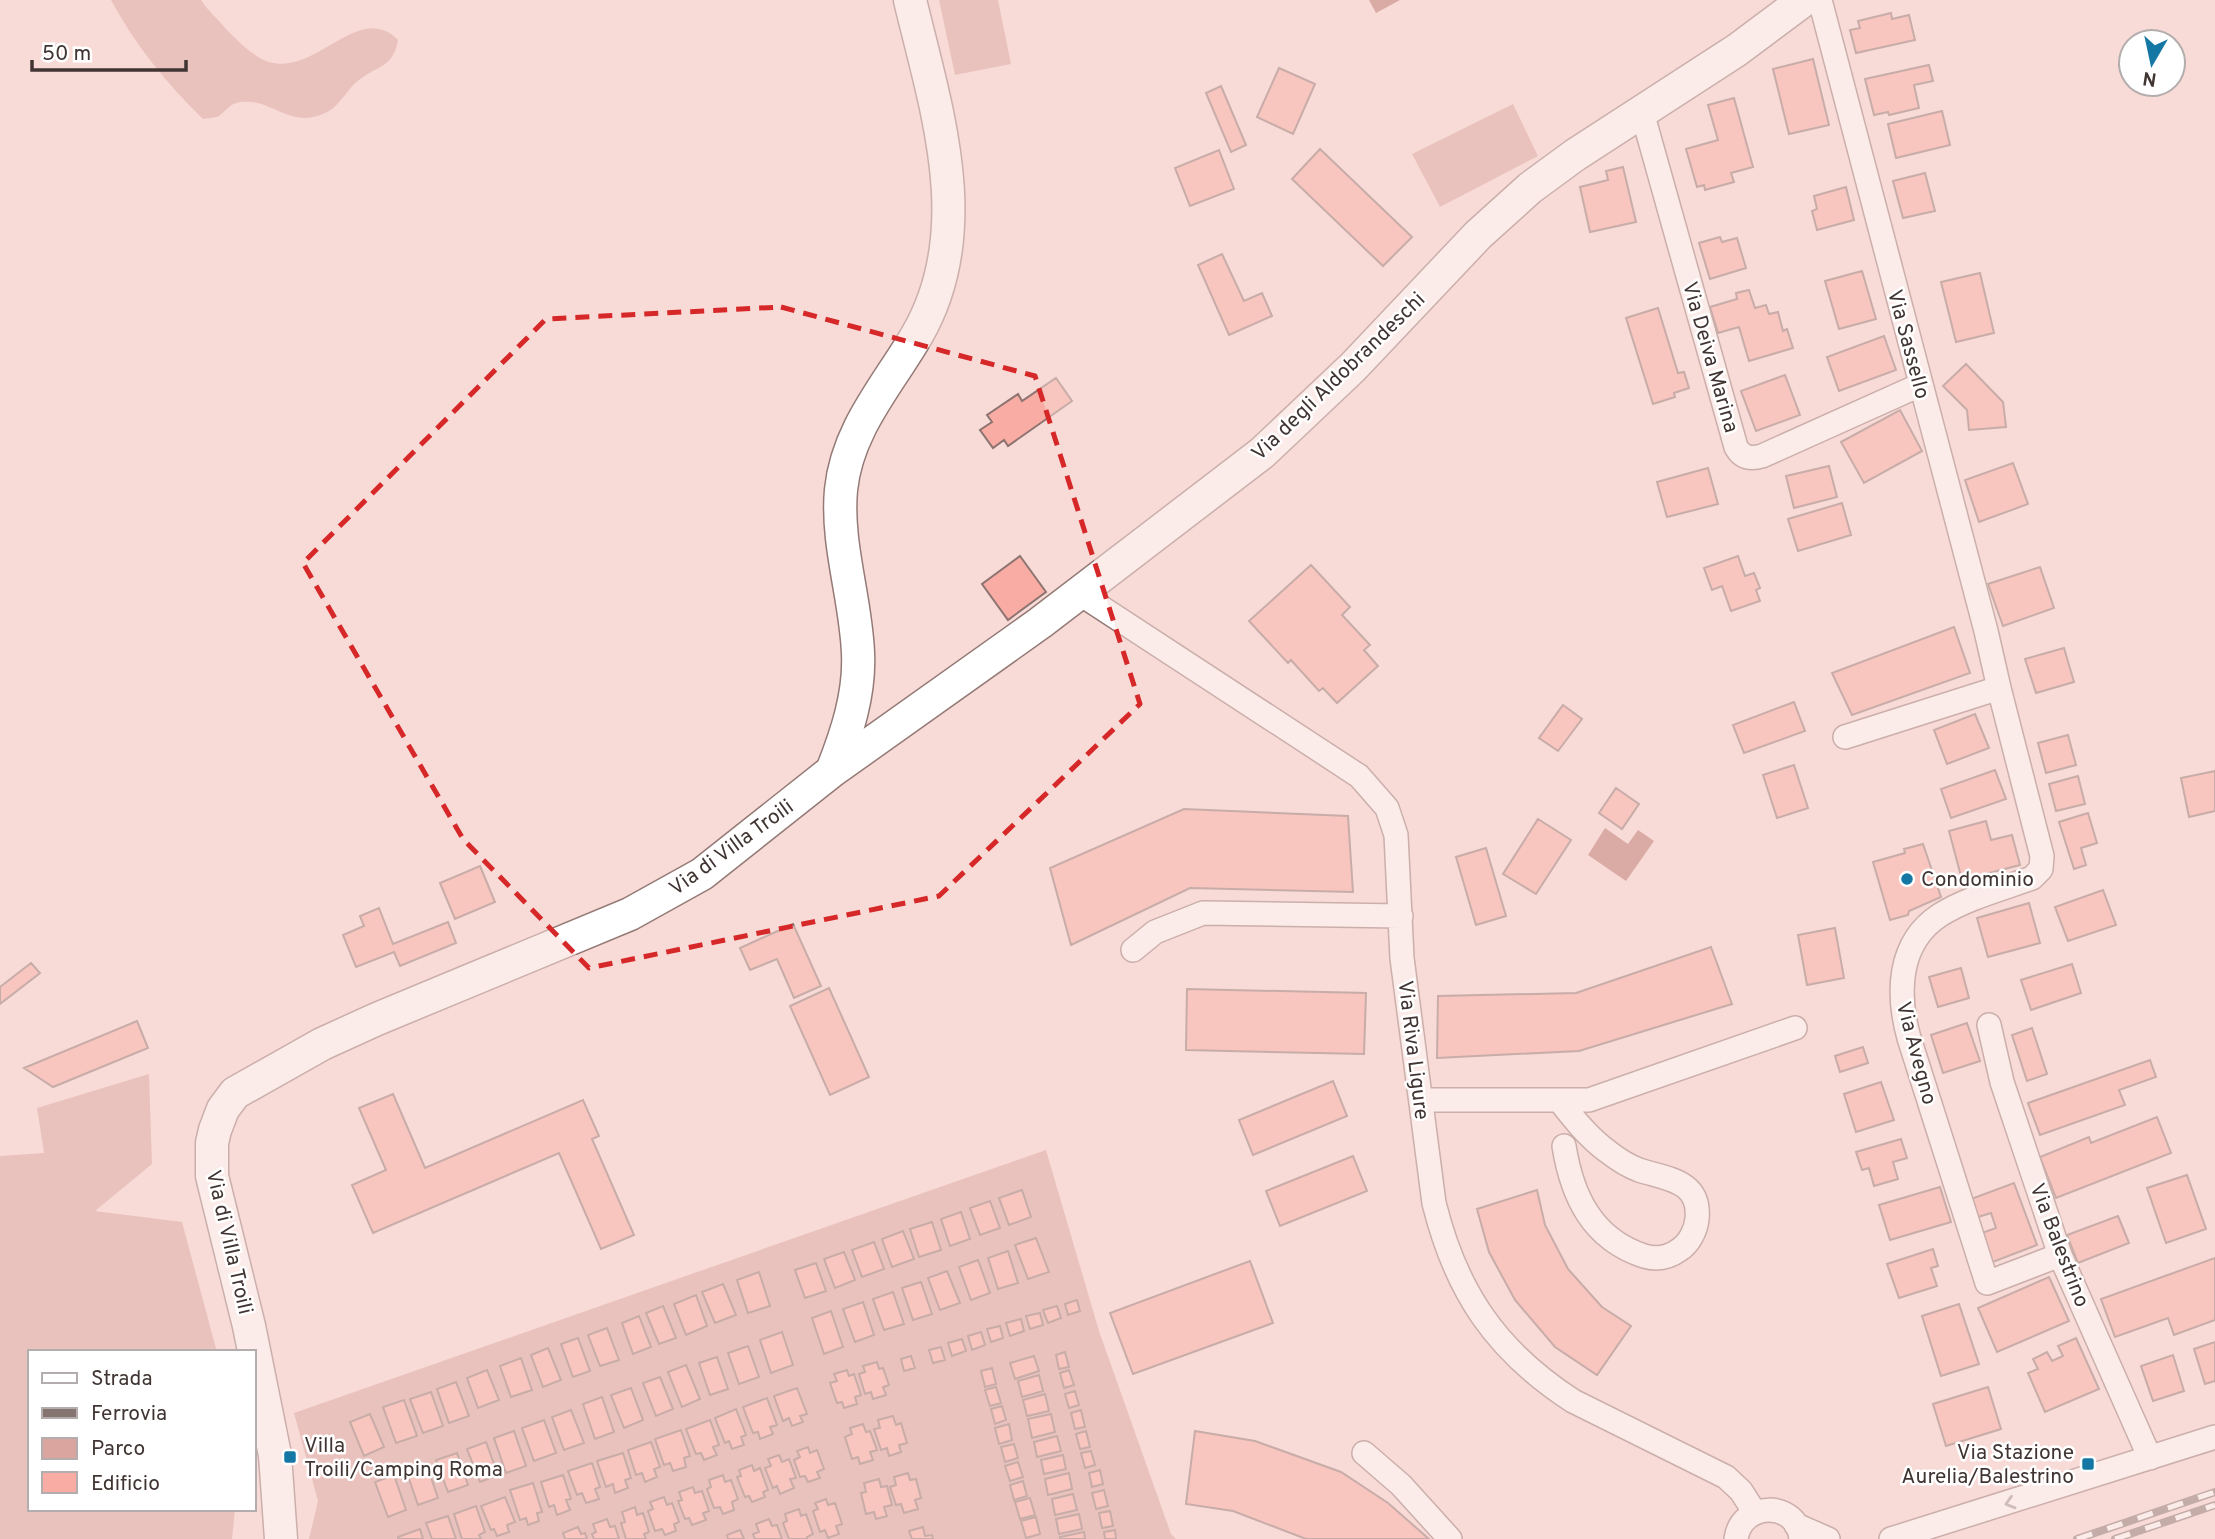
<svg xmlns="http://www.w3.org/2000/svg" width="2215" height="1539" font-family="Overpass,sans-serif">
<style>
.green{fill:#daa59e}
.water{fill:#b66f67}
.building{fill:#f8aca3;stroke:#8e7470;stroke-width:2}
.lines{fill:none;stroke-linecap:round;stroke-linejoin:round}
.street-casing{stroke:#947a76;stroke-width:26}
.secondary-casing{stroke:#947a76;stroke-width:35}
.street{stroke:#fff;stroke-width:23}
.secondary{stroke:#fff;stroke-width:32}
.rail-casing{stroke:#867471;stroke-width:8}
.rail{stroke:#fff;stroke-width:5;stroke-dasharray:16;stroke-linecap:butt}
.oneway{stroke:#a09a99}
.marked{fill:none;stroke:#d62828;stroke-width:5;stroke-dasharray:14 9;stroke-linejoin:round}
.poi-dot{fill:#1578a4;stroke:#fff;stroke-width:2.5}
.labels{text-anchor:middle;stroke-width:5;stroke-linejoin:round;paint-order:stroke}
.street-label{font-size:21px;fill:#403533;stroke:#fff}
.poi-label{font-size:21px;fill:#403533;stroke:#fff;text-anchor:start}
</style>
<rect width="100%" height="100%" fill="#f8dbd7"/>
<path class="green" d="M111,0H201C208,11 218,19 226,29C238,41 252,56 269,62C317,76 359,0 398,40C393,68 378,65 359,80C347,89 342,103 329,111C291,132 273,98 241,102C230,103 227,110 219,116C215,118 208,118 203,119C167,84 135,45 111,0Z
M939,0H998L1011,64L955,75Z
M1513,104L1538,156L1440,207L1412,154Z
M149,1074L152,1164L95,1211L182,1222L217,1352H30V1509H235L232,1539H0V1156L44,1153L37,1108Z
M1046,1150L1099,1331L1171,1534L1176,1539H309L318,1501L294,1413Z"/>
<path class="water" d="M1369,0H1400L1376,13Z
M1605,828L1628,844L1638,830L1654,841L1626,881L1588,855Z"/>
<path class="building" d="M1891,13L1892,19L1909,15L1915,40L1856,53L1850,30L1860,28L1858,21Z
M1813,59L1829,125L1789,134L1773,69Z
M1929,65L1933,81L1914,85L1919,108L1889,115L1888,112L1874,115L1865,79Z
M1279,68L1315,84L1293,134L1257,117Z
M1221,86L1246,145L1231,152L1206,93Z
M1734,98L1753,167L1731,173L1734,182L1705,190L1704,185L1697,187L1686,149L1718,140L1708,105Z
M1942,111L1950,145L1896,158L1888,124Z
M1320,149L1412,237L1383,266L1292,179Z
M1219,150L1234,189L1190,206L1175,168Z
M1623,167L1636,222L1590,232L1580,187L1608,180L1606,171Z
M1925,173L1935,211L1903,218L1893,181Z
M1846,187L1854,220L1817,230L1812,211L1817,209L1814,196Z
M1720,237L1722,242L1737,238L1746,268L1710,279L1699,243Z
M1222,254L1244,301L1262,293L1272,316L1229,335L1198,265Z
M1862,271L1876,319L1839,329L1825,281Z
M1980,273L1994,333L1956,342L1941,282Z
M1749,290L1755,308L1766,305L1769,314L1778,312L1783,331L1787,329L1793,348L1749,361L1739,327L1718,333L1710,307L1737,299L1736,293Z
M1658,308L1678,373L1684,372L1689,388L1674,393L1675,397L1653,404L1626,318Z
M1884,336L1896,370L1839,391L1827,357Z
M1966,364L2003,402L2006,427L1969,430L1967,410L1943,386Z
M1785,375L1800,415L1756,431L1741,391Z
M1056,378L1072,401L1008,446L1004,440L993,448L980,430L992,422L987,415L1018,394L1022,401Z
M1900,410L1922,451L1864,483L1841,442Z
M2013,463L2028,504L1979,522L1965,480Z
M1829,466L1837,497L1794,508L1786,476Z
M1708,468L1718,504L1667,517L1657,482Z
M1842,503L1851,535L1798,551L1788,519Z
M1020,556L1046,592L1008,620L982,584Z
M1738,556L1745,576L1754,573L1760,588L1756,590L1760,601L1731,611L1722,586L1712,590L1704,568Z
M1311,565L1350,607L1342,615L1370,645L1364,650L1378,666L1337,703L1323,688L1319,691L1291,660L1288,663L1249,621Z
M2040,567L2054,608L2003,626L1988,584Z
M1954,627L1970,673L1852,715L1832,673Z
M2064,648L2074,682L2036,693L2025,659Z
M1794,702L1805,731L1744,753L1733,725Z
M1563,705L1582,719L1558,751L1539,738Z
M1975,714L1989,748L1947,764L1934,730Z
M2068,735L2076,765L2046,773L2038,743Z
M1794,765L1808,808L1777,818L1763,775Z
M1995,770L2006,799L1951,818L1941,789Z
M2215,771V811L2189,817L2181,778Z
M2078,776L2085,804L2056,811L2049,784Z
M1616,788L1639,804L1622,829L1599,813Z
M1184,809L1348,816L1353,892L1190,888L1071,945L1050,868Z
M2088,813L2097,843L2081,848L2086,865L2074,869L2059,822Z
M1538,819L1571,840L1536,894L1503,874Z
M1986,821L1991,840L2012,835L2020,865L1962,880L1949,831Z
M1923,844L1941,897L1909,911L1908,915L1890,920L1873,862L1905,853L1904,849Z
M1486,848L1506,916L1476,925L1456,857Z
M480,866L495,902L455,919L440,883Z
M2103,890L2116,925L2068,941L2055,907Z
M2029,903L2040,943L1988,957L1977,918Z
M379,908L393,944L448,922L456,943L400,966L394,952L356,967L343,935L364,926L360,916Z
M793,924L821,986L794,998L777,959L750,970L740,948Z
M1835,928L1844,978L1807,985L1798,935Z
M1711,947L1732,1004L1579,1051L1437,1058L1438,996L1576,993Z
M31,963L40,973L0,1004V987Z
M2072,964L2081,993L2031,1010L2021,980Z
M1961,968L1969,998L1938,1007L1929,977Z
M829,988L869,1077L830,1095L790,1006Z
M1187,989L1366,993L1364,1054L1186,1050Z
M137,1021L148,1048L53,1087L24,1068Z
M1967,1023L1980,1061L1943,1073L1931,1035Z
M2032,1028L2047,1074L2027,1081L2012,1035Z
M1863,1047L1868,1063L1840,1072L1835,1056Z
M2150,1060L2156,1077L2119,1090L2125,1105L2040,1135L2028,1103Z
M1333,1081L1347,1116L1253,1155L1239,1120Z
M1881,1082L1894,1120L1856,1132L1844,1094Z
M393,1094L425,1168L583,1100L599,1136L592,1139L634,1235L601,1249L559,1153L373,1233L352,1185L386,1170L359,1108Z
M2157,1117L2171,1153L2056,1198L2040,1157L2089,1137L2091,1143Z
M1901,1139L1907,1158L1893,1162L1898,1179L1874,1186L1869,1168L1862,1170L1856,1152Z
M1353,1156L1367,1191L1280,1226L1266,1191Z
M2187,1175L2206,1229L2166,1243L2147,1188Z
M2014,1183L2037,1245L1990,1263L1979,1234L1996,1228L1991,1213L1978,1217L1971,1199Z
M1940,1187L1951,1222L1890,1240L1879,1205Z
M1022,1190L1031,1217L1009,1225L999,1198Z
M1537,1190L1545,1225L1568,1269L1602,1307L1631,1326L1597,1375L1555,1347L1515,1300L1489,1252L1477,1209Z
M990,1201L1000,1228L980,1235L970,1208Z
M961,1212L970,1239L950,1246L941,1219Z
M2118,1216L2129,1243L2078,1263L2067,1235Z
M932,1222L941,1250L919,1257L910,1229Z
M903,1231L914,1259L892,1267L882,1239Z
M1036,1238L1049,1272L1028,1279L1015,1245Z
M874,1242L884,1269L862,1277L852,1250Z
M1933,1249L1938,1266L1931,1268L1937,1286L1899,1298L1887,1264Z
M1008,1251L1018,1283L998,1289L988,1258Z
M844,1252L855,1280L835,1288L824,1259Z
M2215,1258V1320L2174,1335L2168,1318L2115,1337L2101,1299Z
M978,1260L990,1293L971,1300L959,1267Z
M1250,1261L1273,1323L1133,1374L1110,1313Z
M816,1263L826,1291L805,1298L795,1270Z
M947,1271L960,1303L940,1310L928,1278Z
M759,1272L770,1306L748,1313L737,1280Z
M2049,1277L2069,1321L1997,1352L1978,1308Z
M921,1282L932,1314L913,1320L902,1288Z
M723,1284L736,1315L715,1323L702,1292Z
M893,1292L904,1324L884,1330L873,1299Z
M696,1295L707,1326L686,1335L674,1304Z
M1077,1300L1080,1311L1068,1315L1065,1304Z
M863,1302L874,1335L855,1342L843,1309Z
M1959,1304L1979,1364L1941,1376L1922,1316Z
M663,1306L676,1338L659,1344L646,1313Z
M1057,1306L1061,1318L1048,1323L1043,1310Z
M831,1311L843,1347L824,1354L812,1318Z
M1040,1313L1043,1325L1030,1329L1026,1316Z
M639,1316L651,1347L633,1354L622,1323Z
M1021,1319L1024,1331L1010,1336L1006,1323Z
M1000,1326L1003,1338L991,1342L987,1329Z
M607,1328L619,1360L600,1366L588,1335Z
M782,1332L793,1365L771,1373L760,1340Z
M981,1332L985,1345L972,1350L968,1336Z
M578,1338L590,1371L573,1377L561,1344Z
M2076,1338L2099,1389L2045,1412L2028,1373L2038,1369L2033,1359L2047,1352L2052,1361L2063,1356L2058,1346Z
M962,1339L966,1351L952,1356L948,1343Z
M2215,1342V1381L2205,1384L2194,1349Z
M748,1346L759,1377L739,1384L728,1353Z
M941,1347L945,1360L933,1363L929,1350Z
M548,1348L561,1380L543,1387L531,1355Z
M1065,1352L1069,1367L1059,1369L1056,1355Z
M2173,1355L2184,1391L2153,1401L2141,1366Z
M911,1356L915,1368L904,1371L901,1359Z
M1034,1356L1039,1371L1015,1379L1010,1363Z
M717,1357L728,1389L710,1395L699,1363Z
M521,1358L532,1390L511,1397L500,1366Z
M877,1362L879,1369L883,1368L889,1385L883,1387L886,1395L873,1399L871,1392L865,1394L859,1374L865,1372L863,1366Z
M686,1365L700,1399L682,1407L668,1372Z
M992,1368L996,1384L985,1387L981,1371Z
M487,1370L499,1400L478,1408L467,1378Z
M847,1370L849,1376L854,1374L861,1395L855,1397L857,1404L844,1408L842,1402L837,1403L830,1383L837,1381L834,1374Z
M1069,1370L1074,1385L1064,1388L1060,1373Z
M1039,1375L1043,1391L1022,1397L1018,1381Z
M660,1377L673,1409L656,1416L643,1383Z
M456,1382L469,1416L449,1423L437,1389Z
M996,1387L1001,1403L990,1406L985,1390Z
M1988,1387L2001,1429L1946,1446L1933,1404Z
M631,1388L643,1420L624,1428L611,1395Z
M797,1388L807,1414L800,1416L803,1422L792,1426L789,1418L783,1421L774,1396Z
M1075,1391L1079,1405L1069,1408L1065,1394Z
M431,1392L443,1426L423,1433L410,1399Z
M1045,1394L1049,1411L1027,1416L1023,1400Z
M602,1397L614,1432L595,1439L583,1404Z
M767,1398L777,1425L770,1427L773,1434L760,1439L758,1432L753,1433L743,1407Z
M404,1400L417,1436L396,1443L383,1407Z
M1002,1406L1006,1420L995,1424L991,1409Z
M736,1409L746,1435L741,1437L744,1445L732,1449L729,1441L725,1443L715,1418Z
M571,1410L584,1443L564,1450L552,1417Z
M1081,1410L1085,1427L1075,1429L1071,1413Z
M370,1414L384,1447L364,1456L350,1422Z
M1051,1414L1055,1432L1032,1438L1028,1419Z
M893,1416L896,1425L901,1423L907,1443L899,1445L901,1452L889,1456L887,1448L881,1450L874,1429L880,1428L878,1420Z
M544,1420L556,1453L534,1461L522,1428Z
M710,1420L719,1445L713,1447L717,1455L704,1460L701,1453L696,1454L686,1429Z
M863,1424L866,1432L870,1431L877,1450L870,1452L873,1460L860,1464L858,1457L852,1459L845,1437L852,1434L850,1428Z
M1009,1424L1012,1440L999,1444L995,1428Z
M681,1430L690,1456L684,1458L686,1467L673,1471L670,1463L664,1465L655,1439Z
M514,1431L526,1466L506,1473L494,1438Z
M1086,1431L1090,1447L1080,1449L1076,1434Z
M1195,1431L1255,1441L1341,1472L1388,1503L1429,1539H1306L1233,1511L1186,1504Z
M1057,1436L1061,1451L1037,1457L1034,1442Z
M486,1442L498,1475L480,1482L467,1449Z
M651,1442L660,1467L654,1469L657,1477L645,1482L642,1473L636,1475L628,1450Z
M1014,1444L1018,1458L1005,1462L1001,1447Z
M808,1447L810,1453L817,1450L824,1469L817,1472L820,1478L808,1482L805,1476L800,1477L794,1460L800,1457L797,1451Z
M1091,1451L1095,1465L1085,1468L1081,1453Z
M457,1453L468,1485L448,1492L436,1460Z
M623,1453L631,1478L625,1480L628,1488L615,1493L613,1484L606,1487L597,1461Z
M779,1455L782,1462L789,1459L796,1478L790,1479L794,1488L780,1494L777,1486L773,1488L765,1468L771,1466L768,1459Z
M1063,1455L1066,1469L1044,1474L1041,1460Z
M1018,1462L1023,1477L1010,1481L1005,1466Z
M426,1463L438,1498L418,1505L406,1470Z
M592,1463L600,1487L595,1489L599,1499L586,1503L582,1493L577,1495L568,1471Z
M752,1465L754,1471L760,1468L768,1490L763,1492L765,1497L752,1502L749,1496L745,1497L737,1477L741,1476L739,1470Z
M1100,1470L1103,1484L1092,1487L1089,1473Z
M908,1473L910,1480L916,1479L921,1498L915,1500L918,1509L904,1513L901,1504L896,1505L890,1487L896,1485L894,1477Z
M1069,1473L1072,1489L1048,1495L1045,1479Z
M394,1475L406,1510L388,1517L375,1482Z
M563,1475L571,1499L566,1500L570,1510L557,1515L554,1505L549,1507L541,1482Z
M723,1475L725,1482L731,1480L738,1499L732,1502L734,1510L723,1514L720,1507L714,1508L707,1489L711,1487L709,1480Z
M879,1479L881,1487L887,1486L892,1505L884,1507L887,1516L876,1519L874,1512L866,1514L861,1493L866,1492L864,1483Z
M1023,1481L1027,1496L1014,1500L1010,1485Z
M533,1483L542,1512L537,1513L539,1521L528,1525L526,1518L520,1520L510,1490Z
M693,1487L695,1493L702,1491L709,1511L703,1513L706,1520L692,1525L689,1518L685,1519L678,1501L682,1500L679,1492Z
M1104,1490L1108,1506L1096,1509L1092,1493Z
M1073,1494L1077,1510L1055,1515L1052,1499Z
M505,1497L515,1522L507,1525L509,1532L497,1536L494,1529L491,1530L481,1506Z
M664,1497L667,1505L672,1503L679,1522L674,1524L676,1531L665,1535L662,1529L655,1531L648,1511L653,1509L650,1502Z
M1030,1498L1035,1515L1020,1519L1015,1502Z
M826,1499L828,1505L835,1503L842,1524L836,1526L839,1534L828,1538L825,1530L820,1532L813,1511L818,1509L815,1503Z
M476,1506L485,1532L479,1535L481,1539H462L454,1514Z
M635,1507L637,1515L643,1513L649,1532L644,1534L646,1539H626L621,1523L625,1522L622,1512Z
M799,1509L801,1516L806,1514L813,1534L807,1537V1539H789L783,1523L787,1521L785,1514Z
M1110,1511L1113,1526L1102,1528L1099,1513Z
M1079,1514L1082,1529L1059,1534L1056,1519Z
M448,1516L456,1539H432L426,1523Z
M1036,1517L1040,1534L1026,1538L1021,1521Z
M607,1519L610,1527L615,1526L619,1539H594L592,1534L596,1532L593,1524Z
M769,1519L772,1526L777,1525L782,1539H755L753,1534L759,1532L756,1524Z
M578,1527L581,1534L585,1533L587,1539H565L563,1533Z
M923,1527L925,1536L932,1535L933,1539H912L909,1531Z
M420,1529L423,1539H398V1537Z
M740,1530L744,1539H728L727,1535Z
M1115,1530L1116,1539H1105L1104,1532Z
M1084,1532L1085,1539H1060V1537Z"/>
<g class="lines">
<g class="street-casing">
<path id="street" d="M1820,0L1986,631L1999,688
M1642,112L1736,447C1742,458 1751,459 1762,456L1920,385
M1079,593L1359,776L1387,808L1396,835L1402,958L1434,1203C1456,1292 1496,1351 1573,1401L1726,1477L1741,1491L1755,1513
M1845,737L1999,688L2042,856L2041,869L2032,878C2002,889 1967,898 1940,915C1897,943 1897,995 1909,1038L1987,1283L2060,1255
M1133,950L1155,932L1203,913L1401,916
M1989,1025L2002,1082L2060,1255L2150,1458
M1422,1100H1589L1795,1028
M1559,1100C1573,1118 1588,1137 1607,1151C1616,1158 1628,1166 1639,1170C1666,1179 1701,1180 1697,1219C1696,1230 1689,1244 1679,1250C1668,1258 1657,1260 1644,1256C1592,1239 1572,1196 1564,1146
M1364,1453L1401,1485L1450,1539
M1796,1525L1828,1539
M1736,1539C1741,1501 1797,1500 1801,1539
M1891,1539L2215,1437"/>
</g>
<g class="secondary-casing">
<path id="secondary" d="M832,771C847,733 860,694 858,653C856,599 836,544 841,490C847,429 888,385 917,335C978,230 936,109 910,0
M281,1539L275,1455L249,1326L212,1176V1143L215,1130L223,1109L235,1093L322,1044L377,1019L630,914L702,874L832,771L1040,623L1262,453L1353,367L1478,235L1530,188L1575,155L1737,50L1804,0"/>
</g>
<use href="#street" class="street"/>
<use href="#secondary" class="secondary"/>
<g class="rail-casing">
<path id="rail" d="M2077,1539L2215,1492
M2115,1539L2215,1505"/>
</g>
<use href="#rail" class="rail"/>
</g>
<defs><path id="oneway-chevron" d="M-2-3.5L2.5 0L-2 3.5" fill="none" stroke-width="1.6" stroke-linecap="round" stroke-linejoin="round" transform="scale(1.75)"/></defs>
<use class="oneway" href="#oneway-chevron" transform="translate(2010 1503) rotate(163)"/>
<path d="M0 0H2215V1539H0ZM781,307L1035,376L1140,704L939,896L589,968L463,839L303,563L546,319Z" fill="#f8dbd7" fill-opacity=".55" fill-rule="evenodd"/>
<path class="marked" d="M781,307L1035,376L1140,704L939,896L589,968L463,839L303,563L546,319Z"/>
<g class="poi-dot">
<circle cx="1907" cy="879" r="7"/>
<rect x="283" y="1450" width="14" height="14" rx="3.5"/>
<rect x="2081" y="1457" width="14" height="14" rx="3.5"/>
</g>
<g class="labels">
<g class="street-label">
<text transform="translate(1909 344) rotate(75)" y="7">Via Sassello</text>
<text transform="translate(1711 357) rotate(74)" y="7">Via Deiva Marina</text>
<text transform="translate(1338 376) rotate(-44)" y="7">Via degli Aldobrandeschi</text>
<text transform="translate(731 847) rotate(-36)" y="7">Via di Villa Troili</text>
<text transform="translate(1414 1050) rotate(83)" y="7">Via Riva Ligure</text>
<text transform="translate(1917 1053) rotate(75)" y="7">Via Avegno</text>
<text transform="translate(230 1242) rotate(77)" y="7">Via di Villa Troili</text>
<text transform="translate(2060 1245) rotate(69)" y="7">Via Balestrino</text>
</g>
<g class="poi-label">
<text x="1921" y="886">Condominio</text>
<text x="304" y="1452">Villa<tspan x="304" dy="24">Troili/Camping Roma</tspan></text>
<text x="2074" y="1459" text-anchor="end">Via Stazione<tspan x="2074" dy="24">Aurelia/Balestrino</tspan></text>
</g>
</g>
<rect x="28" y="1350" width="228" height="161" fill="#ffffff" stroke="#b3aead" stroke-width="2"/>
<rect x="42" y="1373" width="35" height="10" fill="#ffffff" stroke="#b3aead" stroke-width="2"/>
<text x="91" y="1385" font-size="21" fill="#403533">Strada</text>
<rect x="42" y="1408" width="35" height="10" fill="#867471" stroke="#b3aead" stroke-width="2"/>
<text x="91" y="1420" font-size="21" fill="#403533">Ferrovia</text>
<rect x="42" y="1438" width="35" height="21" fill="#daa59e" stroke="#b3aead" stroke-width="2"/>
<text x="91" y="1455" font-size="21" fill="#403533">Parco</text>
<rect x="42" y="1472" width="35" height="21" fill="#f8aca3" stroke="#b3aead" stroke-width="2"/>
<text x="91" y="1490" font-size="21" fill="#403533">Edificio</text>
<g transform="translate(2152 63) rotate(189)"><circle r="33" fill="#ffffff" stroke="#b3aead" stroke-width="2"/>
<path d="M0-5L12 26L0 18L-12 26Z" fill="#1578a4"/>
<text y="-10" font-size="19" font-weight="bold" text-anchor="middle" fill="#403533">N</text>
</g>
<path d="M32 60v10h154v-10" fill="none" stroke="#403533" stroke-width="3.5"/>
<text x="42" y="60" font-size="21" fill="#403533" stroke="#ffffff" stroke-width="5" paint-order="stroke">50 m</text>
</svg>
